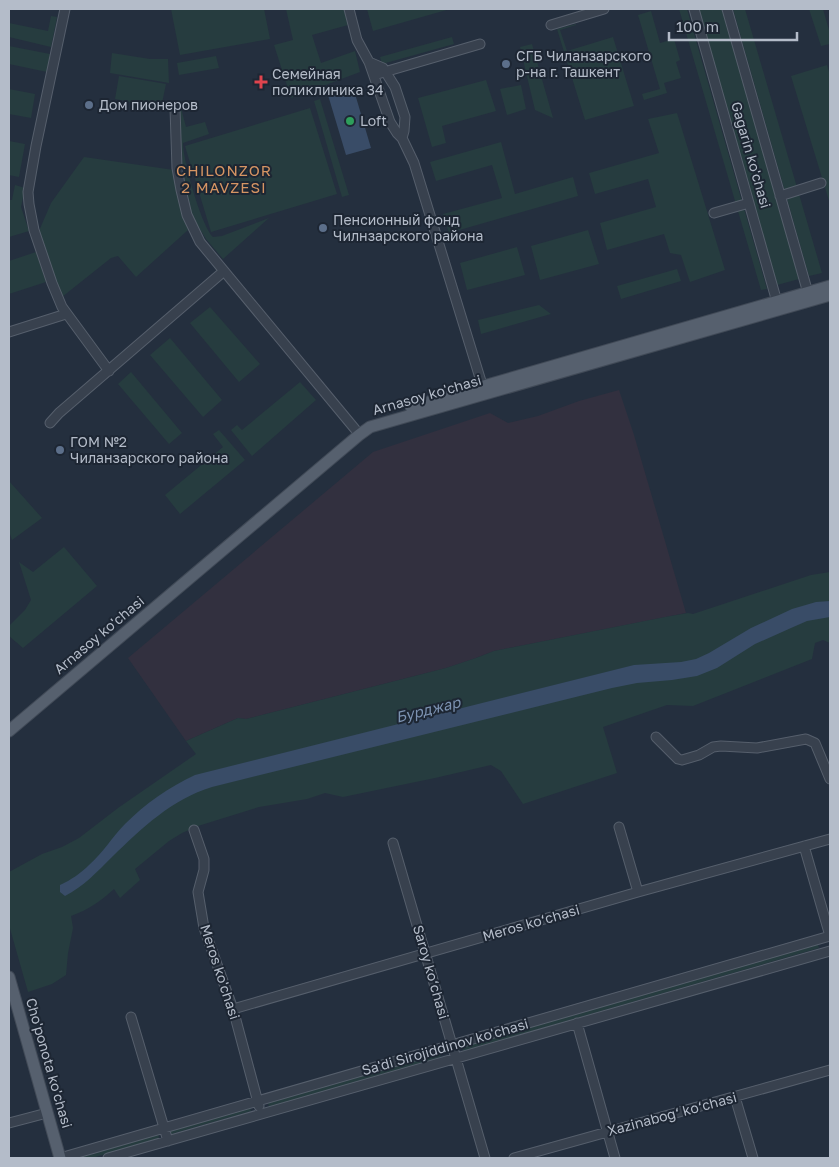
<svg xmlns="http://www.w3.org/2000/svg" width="839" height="1167" font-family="'Golos Text',sans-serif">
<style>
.medical{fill:#32303f}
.green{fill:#263c3f}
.water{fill:#394c67}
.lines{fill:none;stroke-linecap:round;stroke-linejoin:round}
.minor-casing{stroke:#565f6c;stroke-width:11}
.major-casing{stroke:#414a57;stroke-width:13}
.minor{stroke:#38414e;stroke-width:9}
.major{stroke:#56606e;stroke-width:11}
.service-dot{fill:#5c6f8a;stroke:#1d2633;stroke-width:2}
.health-dot{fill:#e0444e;stroke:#1d2633;stroke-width:2}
.leisure-dot{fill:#2e9e5b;stroke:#1d2633;stroke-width:2}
.labels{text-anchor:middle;stroke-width:4;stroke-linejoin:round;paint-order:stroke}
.poi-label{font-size:14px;fill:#b4bcc9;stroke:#1d2633;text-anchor:start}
.street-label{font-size:14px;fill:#b4bcc9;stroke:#1d2633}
.neighbourhood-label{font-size:15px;letter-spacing:1px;fill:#d59563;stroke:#1d2633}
.water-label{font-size:15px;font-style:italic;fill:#7c92b1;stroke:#1d2633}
</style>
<rect width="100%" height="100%" fill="#242f3e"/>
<path class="medical" d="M619,390L634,435L686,613L494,651L476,658L446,668L246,719L238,718L186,741L128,658L373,452L490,413L508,423L538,416L579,401Z"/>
<path class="green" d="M171,9H264L270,39L180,55Z
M286,9H344L348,25L312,35L321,63L355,51L360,72L291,98L274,45L293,40Z
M367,9H450L373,31Z
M679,9H687L767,289L761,290Z
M698,9H722L799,279L777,285Z
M733,9H745L822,273L809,276Z
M809,9H823L829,30H830V44L821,46Z
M651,11L660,43L674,39L680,60L676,62L681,78L664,83L667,93L644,100L642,94L660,89L638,15Z
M51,16L57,17L51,47L9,37V23L48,31Z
M576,24V25L560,30L567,51L613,37L634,106L585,120L557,29Z
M452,37L454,44L382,64L380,57Z
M532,44L553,118L535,110L520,47Z
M9,46L50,54L47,72L9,64Z
M112,53L150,59H168L169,83L110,73Z
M216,56L219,68L179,75L177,63Z
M827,65L830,75V204L791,76Z
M119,76L166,84L161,108L115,99Z
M486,80L496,111L442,126L446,143L432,147L418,98Z
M521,85L526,109L507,115L500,89Z
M9,89L35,94L31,118L9,114Z
M320,99L349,195L342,197L314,101Z
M181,108L186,127L205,122L209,134L183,143C183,160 201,225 213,237L222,236L269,218L223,259L206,239L191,215L181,167L179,137L180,136L178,109Z
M310,108L337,194L211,232L185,146Z
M677,113L725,270L690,282L681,255L670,253L664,234L607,250L600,223L656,207L648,179L595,194L589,173L659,153L648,119Z
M9,141L25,144L19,177L9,175Z
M501,142L515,194L573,177L578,196L449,233L443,214L502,198L492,165L436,181L430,162Z
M84,157L174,170L184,217L188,230L136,277L118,256L111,258L62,297L39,231L51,203Z
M15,185L25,188L21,207L29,231L9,237V200H12Z
M588,230L599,264L540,280L531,246Z
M517,247L525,275L467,290L460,263Z
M36,252L46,282L9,294V261Z
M677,269L681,281L621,299L617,286Z
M539,305L551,314L481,334L478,320Z
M210,307L260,364L239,382L190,323Z
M170,338L222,400L203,417L150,355Z
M131,372L182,433L169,444L118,384Z
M300,382L316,400L252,456L231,430L237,425L242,430Z
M219,430L245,460L180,514L165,495L223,447L213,434Z
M9,481L42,518L12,540L9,531Z
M64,547L97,586L23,648L9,636V626L25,610L31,600L19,562L33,572Z
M830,572V643L823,640L815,643L812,659L693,706L667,705L603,727L617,773L523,804L501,771L491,765L435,778L343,797L325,793L307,799L259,807L198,826L182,833L169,841L135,869L140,880L120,898L114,889C101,901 88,910 71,916L73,928L68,953L66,975L52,984L28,992L9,925V872L42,854L62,847L79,838L118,808L196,754L186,741L238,718L246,719L446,668L476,658L494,651L665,617L688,613L693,614L811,575Z
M818,944L819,948L463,1051L462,1046Z
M440,1054L441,1057L269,1107L268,1103Z
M250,1108L251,1111L171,1134V1130Z
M158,1134L159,1138L92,1158H77V1157Z"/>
<path class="water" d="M353,87L371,148L346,155L328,95Z
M830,601V617L807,621L791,628L755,644L717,668L697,676L672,680L637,683L612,688L212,787C172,799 142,828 112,857C98,871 83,887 65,896L60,892V885C71,880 81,873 89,865C103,853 112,837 125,824C145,804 169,787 195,775L634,665L681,662L696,659L709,653L751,628L792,609L816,602Z"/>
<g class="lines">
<g class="minor-casing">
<path id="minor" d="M65,9L36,146L28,192L29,204L34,230L52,283L62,307L109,371
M349,9L357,40L369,62L390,122L397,133L402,138L414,163L484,391
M694,9L777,302
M727,9L808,293
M551,25L604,9
M369,62L383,68L395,87L405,117L404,131L402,138
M374,75L480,44
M175,108L177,168L181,190L187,215L200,242L355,429
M780,196L821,183
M714,213L749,203
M9,332L66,314
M50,423L59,413L224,271
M656,737L678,759L682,760L699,755L713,747L721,746L757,748L806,739L815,743L830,779
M619,827L638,892
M194,830L204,859V870L198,892L204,928L233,1009L259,1106
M393,843L485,1158
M804,846L830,936
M233,1009L638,892L830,839
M131,1017L168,1141
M577,1023L615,1158
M735,1097L753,1158
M9,1123L47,1113
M60,1158L830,936
M108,1158L830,951
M514,1158L830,1070"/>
</g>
<g class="major-casing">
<path id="major" d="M411,407L830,286
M9,731L359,435L370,427L830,295
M9,977L60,1158"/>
</g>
<use href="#minor" class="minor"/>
<use href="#major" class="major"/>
</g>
<g class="service-dot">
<circle cx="506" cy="64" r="5"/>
<circle cx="89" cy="105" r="5"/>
<circle cx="323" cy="228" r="5"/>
<circle cx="60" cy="450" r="5"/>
</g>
<path class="health-dot" d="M258.5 74.5h5v5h5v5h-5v5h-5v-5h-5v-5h5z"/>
<circle class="leisure-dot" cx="350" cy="121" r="5"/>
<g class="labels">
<g class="poi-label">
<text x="516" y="61">СГБ Чиланзарского<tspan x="516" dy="16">р-на г. Ташкент</tspan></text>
<text x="272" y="79">Семейная<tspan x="272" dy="16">поликлиника 34</tspan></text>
<text x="99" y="110">Дом пионеров</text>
<text x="360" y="126">Loft</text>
<text x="333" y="225">Пенсионный фонд<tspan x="333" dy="16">Чилнзарского района</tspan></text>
<text x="70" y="447">ГОМ №2<tspan x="70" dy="16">Чиланзарского района</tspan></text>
</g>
<g class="street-label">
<text transform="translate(751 155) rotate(74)" y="5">Gagarin ko'chasi</text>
<text transform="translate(427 395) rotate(-16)" y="5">Arnasoy ko'chasi</text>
<text transform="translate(99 635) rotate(-40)" y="5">Arnasoy ko'chasi</text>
<text transform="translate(531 923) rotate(-16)" y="5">Meros ko‘chasi</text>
<text transform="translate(220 972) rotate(72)" y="5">Meros ko'chasi</text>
<text transform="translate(431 972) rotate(74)" y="5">Saroy ko‘chasi</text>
<text transform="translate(445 1047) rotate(-16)" y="5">Sa'di Sirojiddinov ko'chasi</text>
<text transform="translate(49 1063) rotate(74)" y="5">Cho'ponota ko'chasi</text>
<text transform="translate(672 1114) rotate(-15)" y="5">Xazinabog‘ ko‘chasi</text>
</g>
<g class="neighbourhood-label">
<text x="224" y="176">CHILONZOR<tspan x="224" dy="17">2 MAVZESI</tspan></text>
</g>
<g class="water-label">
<text transform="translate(428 710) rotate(-14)" y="5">Бурджар</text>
</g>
</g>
<rect width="839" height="1167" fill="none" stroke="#b4bcc9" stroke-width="20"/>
<path d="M669 32v8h128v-8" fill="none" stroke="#b4bcc9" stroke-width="2.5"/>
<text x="676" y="32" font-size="15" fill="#b4bcc9" stroke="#1d2633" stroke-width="4" paint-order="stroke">100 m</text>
</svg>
